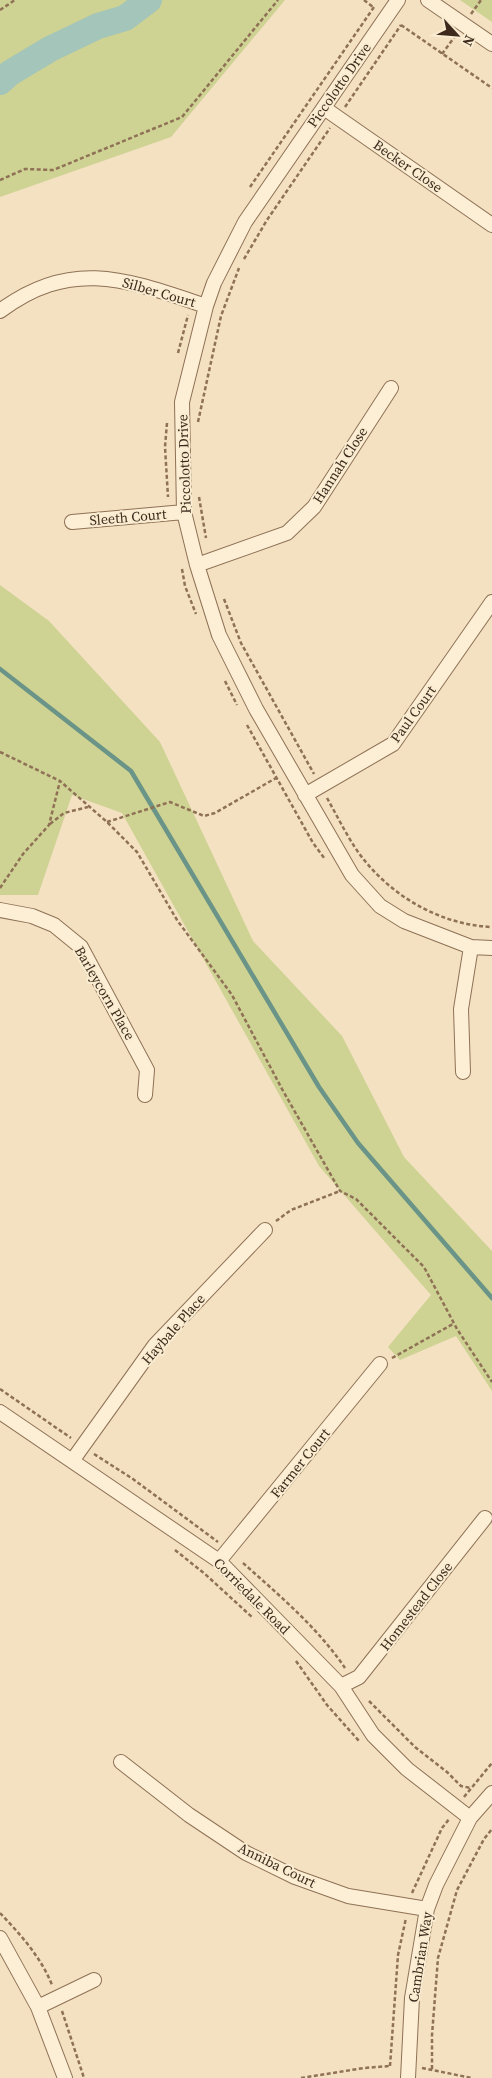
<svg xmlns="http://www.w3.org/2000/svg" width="492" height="2078" font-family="'Source Serif 4',serif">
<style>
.green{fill:#ced293}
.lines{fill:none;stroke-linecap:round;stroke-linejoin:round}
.stream{stroke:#699487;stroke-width:4.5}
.river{stroke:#a4c5b9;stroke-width:26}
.minor-casing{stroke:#8f7156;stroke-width:16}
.path{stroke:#8f7156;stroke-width:2.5;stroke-dasharray:4 2.5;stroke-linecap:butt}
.minor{stroke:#fcefd5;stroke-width:14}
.labels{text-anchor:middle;stroke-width:4;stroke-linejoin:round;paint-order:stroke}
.street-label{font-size:14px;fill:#3d2a1c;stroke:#f9ecd1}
</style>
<rect width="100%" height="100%" fill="#f3e1c1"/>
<path class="green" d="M0,0H285L171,137L0,197Z
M460,0H492V22Z
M0,585L49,621L160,742L253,941L342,1036L404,1157L492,1251V1391L456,1336L400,1360L388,1347L431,1295L319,1166L122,813L72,795L38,895H0Z"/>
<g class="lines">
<path class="stream" d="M0,669L131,771L319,1087L358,1143L492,1298"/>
<path class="river" d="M0,82L10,73L50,49L98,26L125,18L149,0"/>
<g class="minor-casing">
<path id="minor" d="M398,0L245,222L214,283L206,306L182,402L184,512L197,565L219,635L256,709L352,875L380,906L404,921L471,947L492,948
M428,0L492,44
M324,108L492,225
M0,311C72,257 128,280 206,306
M72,522L184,512
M197,565L287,533L314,507L391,388
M305,795L393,744L492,602
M0,910L32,916L54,925L81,947L147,1070L145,1095
M463,1072L461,1009L471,947
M0,1412L219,1561L341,1686L373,1735L407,1769L470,1818
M72,1461L155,1345L265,1230
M219,1561L380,1364
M341,1686L359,1677L485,1518
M121,1762L189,1815L246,1853L295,1877L348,1896L427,1909
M0,1938L38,2007L65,2078
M38,2007L94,1980
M408,2078L412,1998L427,1909L436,1885L470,1818L492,1793"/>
</g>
<path class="path" d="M364,0L373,7
M0,10L15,0
M471,14L481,0
M401,25L492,88
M442,54L456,35
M345,107L401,25
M0,180L25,169L53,170L182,117L278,0
M250,187L374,7
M244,259L267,220L330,128
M178,353L188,315
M198,422L221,316L239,268
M167,423L165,447L168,497
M199,497L206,538
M182,569L185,586L196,614
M224,599L241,643L314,774
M225,681L237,705
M247,725L313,843L325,859
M0,752L60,781
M327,798C339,819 350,843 365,861C396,899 443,925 492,927
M107,822L170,802L204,816L215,813L276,778
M50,824L64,813L88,807
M0,888L23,854L49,825L60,781L107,822L137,852L177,920L232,995L282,1089L340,1191L356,1199L424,1267L457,1329L492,1382
M276,1221L291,1210L340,1191
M392,1358L453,1324
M0,1389L71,1438
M94,1454L133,1479L218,1542
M175,1550L205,1574L253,1618
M243,1563C279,1595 318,1628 345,1668
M296,1661L327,1705L359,1741
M369,1701L415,1747L447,1772L461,1786L471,1788
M464,1797L492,1763
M412,1893L442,1828L450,1818
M0,1913C20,1934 41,1957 52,1985
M62,2011L84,2078
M390,2066L398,1955L406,1918
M422,2068L472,2078
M432,2069V2035L438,1958L457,1890L484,1839L492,1829
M301,2078L364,2068L390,2066"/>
<use href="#minor" class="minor"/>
</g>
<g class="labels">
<g class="street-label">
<text transform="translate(339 85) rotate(-55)" y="5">Piccolotto Drive</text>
<text transform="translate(408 166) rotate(35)" y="5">Becker Close</text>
<text transform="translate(159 292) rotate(16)" y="5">Silber Court</text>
<text transform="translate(184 464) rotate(-92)" y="5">Piccolotto Drive</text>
<text transform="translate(340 465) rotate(-57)" y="5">Hannah Close</text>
<text transform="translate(128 517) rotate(-5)" y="5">Sleeth Court</text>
<text transform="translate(413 714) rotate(-54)" y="5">Paul Court</text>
<text transform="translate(105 993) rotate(60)" y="5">Barleycorn Place</text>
<text transform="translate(173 1329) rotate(-49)" y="5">Haybale Place</text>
<text transform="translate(300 1463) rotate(-51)" y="5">Farmer Court</text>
<text transform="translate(252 1596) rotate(45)" y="5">Corriedale Road</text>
<text transform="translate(416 1606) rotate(-52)" y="5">Homestead Close</text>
<text transform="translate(277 1865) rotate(26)" y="5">Anniba Court</text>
<text transform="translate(420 1957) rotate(-81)" y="5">Cambrian Way</text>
</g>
</g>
<g transform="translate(457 35) rotate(116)" stroke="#f9ecd1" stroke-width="4" paint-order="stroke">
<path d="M0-4L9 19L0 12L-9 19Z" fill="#3d2a1c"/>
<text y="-8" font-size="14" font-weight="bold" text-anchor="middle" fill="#3d2a1c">N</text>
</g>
</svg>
